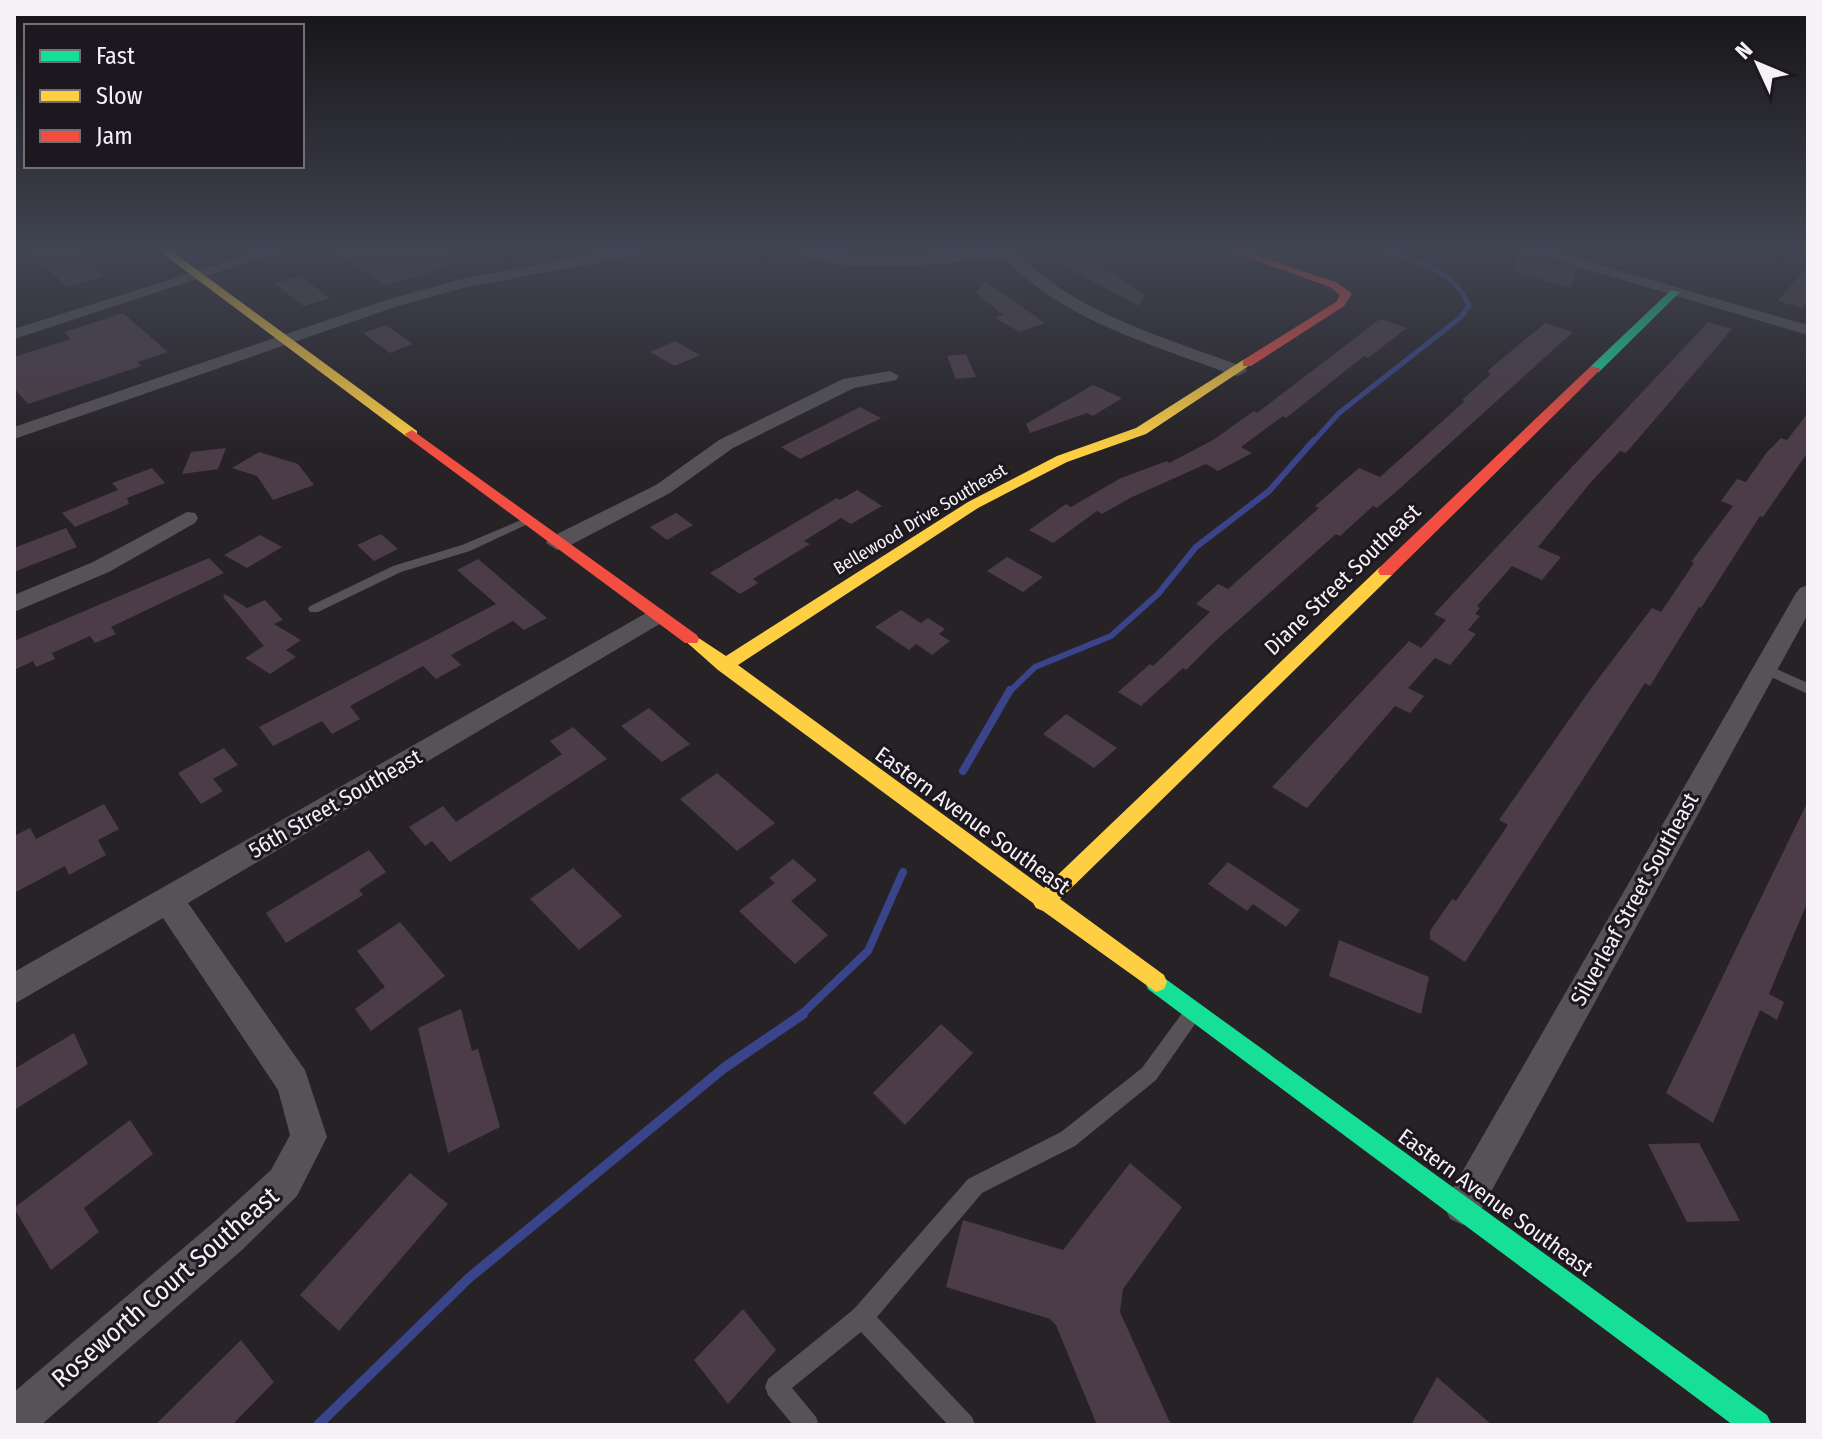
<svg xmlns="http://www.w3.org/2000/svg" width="1822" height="1439" font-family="'Fira Sans Condensed',sans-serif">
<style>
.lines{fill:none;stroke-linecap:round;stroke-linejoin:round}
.stream-far3{stroke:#39448a;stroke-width:5}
.stream-far2{stroke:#39448a;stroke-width:6}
.stream-far1{stroke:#39448a;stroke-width:8}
.stream{stroke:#39448a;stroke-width:10}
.building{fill:#4c3c47}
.lane{fill:#565256;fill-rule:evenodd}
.street{fill:#565256;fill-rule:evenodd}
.fast{fill:#16e098;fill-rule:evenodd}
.slow{fill:#ffcf43;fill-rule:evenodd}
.jam{fill:#f24e42;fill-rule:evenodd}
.labels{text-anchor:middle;stroke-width:6;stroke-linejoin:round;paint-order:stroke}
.far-street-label{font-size:18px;fill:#f6f1f7;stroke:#1d171f}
.street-label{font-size:22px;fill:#f6f1f7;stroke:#1d171f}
.near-street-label{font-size:26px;fill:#f6f1f7;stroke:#1d171f}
</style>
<rect width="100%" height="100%" fill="#262226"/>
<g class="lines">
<path class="stream-far3" d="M1313,442L1339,413L1460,318L1469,306C1454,269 1417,261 1382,250"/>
<path class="stream-far2" d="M1009,692L1035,667L1111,636L1158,594L1196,547L1269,491L1314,440"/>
<path class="stream-far1" d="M963,771L1010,690
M800,1016L868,951L903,872"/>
<path class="stream" d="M318,1425L469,1278L724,1068L803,1014"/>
</g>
<path class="building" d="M29,250H76L105,276L67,287Z
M332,250H445L447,268L385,285Z
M1518,250L1576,269L1570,288L1515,272Z
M1089,255L1145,296L1139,306L1057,262Z
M1808,265V301L1802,308L1778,301Z
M300,276L330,298L304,306L275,284Z
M985,281L1045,323L1020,332L995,318L1003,315L976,293Z
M123,313L168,352L138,362L141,366L28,404L14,388V357L71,339L64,332Z
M1380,319L1407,328L1368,358L1364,356L1286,418L1283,416L1241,447L1252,453L1218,471L1206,464L1132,497L1102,514L1097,511L1053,543L1029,530L1066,504L1071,507L1121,478L1167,461L1169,463L1213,440L1254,411L1257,413Z
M1708,322L1732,329L1626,453L1620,451L1591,482L1538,547L1561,557L1542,580L1512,566L1477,606L1480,608L1475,614L1480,616L1468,630L1476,634L1450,665L1435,658L1408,688L1424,696L1410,713L1395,706L1307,808L1272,787L1409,641L1421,648L1446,620L1434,614Z
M1545,323L1573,332L1406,483L1377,508L1373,506L1340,536L1336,534L1213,643L1186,670L1183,668L1141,706L1118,692L1150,664L1153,666L1210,612L1196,604L1218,584L1228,589L1319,508L1315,506L1359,468L1380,477L1465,401L1462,400L1491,374L1487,372L1492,367Z
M386,325L393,330L413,344L390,353L363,333Z
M675,341L700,355L675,366L650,352Z
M966,354L976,377L956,379L947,356Z
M1093,385L1122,398L1093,416L1087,413L1030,433L1026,424Z
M860,407L881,418L800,459L781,447Z
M1808,413V452L1763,517L1760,516L1701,608L1699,607L1650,686L1645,683L1465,962L1430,939V931L1452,899L1456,901L1508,825L1499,820L1592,687L1652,608L1661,612L1694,563L1691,562L1733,506L1721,501L1737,479L1746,482L1767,452L1781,438L1787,440Z
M226,448L218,469L182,474L191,452Z
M259,452L298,464L314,485L273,500L257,476L232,468Z
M152,468L165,483L127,498L129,504L75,527L62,513L118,490L112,483Z
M857,490L882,506L851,524L841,518L804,541L810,544L753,579L758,583L740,594L710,573L837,498L840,500Z
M676,513L693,525L667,540L650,527Z
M66,528L77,547L14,572V548Z
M381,534L398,549L374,561L357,545Z
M260,535L282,547L247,568L224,555Z
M1007,557L1043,577L1023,592L987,571Z
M209,558L224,573L111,627L116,634L95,643L90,636L52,653L55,659L36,667L33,661L14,670V641Z
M478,559L547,618L524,630L513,621L451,655L461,665L436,679L423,666L350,706L360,719L332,734L322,721L273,746L259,727L496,604L457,570Z
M225,594L247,608L265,600L283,620L274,624L301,640L286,650L296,657L270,674L245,658L264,646L223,597Z
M901,610L921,623L928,618L945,629L939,634L950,641L932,655L916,644L909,650L875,627Z
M649,708L690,744L662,762L621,726Z
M1066,714L1117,748L1094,768L1043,734Z
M573,727L607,759L450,862L432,841L425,846L409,827L443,806L456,822L562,754L550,741Z
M224,748L238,765L213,779L223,791L201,804L178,773Z
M717,773L775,823L737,851L680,799Z
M1808,801V901L1769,994L1784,1002L1777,1020L1760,1010L1713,1123L1666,1093Z
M104,804L119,829L98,840L106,855L69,875L65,866L14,893V836L30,828L36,839Z
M369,850L386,872L359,890L363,895L286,943L266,913Z
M793,859L817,880L791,901L828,935L795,964L739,911L775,883L769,878Z
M1228,862L1300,910L1286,927L1253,904L1247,911L1208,884Z
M573,868L622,916L579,950L530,899Z
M400,922L445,976L371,1031L355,1009L385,987L357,951Z
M1339,940L1429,977L1421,1014L1329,976Z
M461,1009L472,1051L478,1049L500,1127L448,1153L418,1028Z
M941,1024L973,1053L905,1125L873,1093Z
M74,1033L88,1064L14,1110V1069Z
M130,1120L153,1154L84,1208L99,1232L51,1270L14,1208Z
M1699,1143L1740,1221L1687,1222L1648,1144Z
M1130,1163L1182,1207L1123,1289L1120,1312L1171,1425H1097L1056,1325L1050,1319L946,1287L963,1220L1063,1250Z
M410,1173L448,1204L339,1331L300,1295Z
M743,1309L776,1350L728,1404L694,1360Z
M241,1340L274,1382L232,1425H155Z
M1437,1377L1492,1425H1411Z"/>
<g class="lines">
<path class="lane" d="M526,518L530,519V523L470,551L401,572L318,612H310L308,609L310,606L393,566L462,545Z
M1763,663L1808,683V694L1758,671L1756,668Z
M1189,1010L1195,1012L1198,1018L1195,1024L1156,1080L1075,1146L982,1193L877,1317L972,1417L975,1425H948L861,1332L792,1388L816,1417L819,1425H793L768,1395L765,1387L768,1379L854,1309L968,1179L1061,1132L1142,1068L1183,1012Z"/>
<path class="street" d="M263,250H286L14,339V329Z
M616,250H649L642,254L463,288L395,307L14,439V427L383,301L461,279Z
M797,250L879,257L1014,250C1075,314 1164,337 1244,367L1247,371L1238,376L1232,375C1152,344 1063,321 1003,257C955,262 836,279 797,250Z
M1522,250H1547L1808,325V335Z
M890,371L899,376L896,380L854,388L733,448L670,493L565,548L557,550L546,543L549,538L656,485L719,440L843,379Z
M187,512L195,513L198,518L195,523L109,572L14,612V595L93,562Z
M1808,585V614L1476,1219L1463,1225L1450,1219L1444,1206L1450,1193L1796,593L1800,588Z
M655,608L663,610L667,616L663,622L188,903L305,1070L327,1137L297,1196L242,1250L41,1425H14V1392L214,1222L271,1170L290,1135L278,1090L163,918L14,1004V972Z"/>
<path class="fast" d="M1671,290L1680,292L1599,372H1591V366Z
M1156,972L1767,1415L1772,1425H1733L1148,989L1145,982L1148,975Z"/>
<path class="slow" d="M158,250H170L417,431V437H407Z
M1243,360L1253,363L1146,434L1067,462L978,508L738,665L1044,888L1380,567H1392L1394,571L1392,575L1060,899L1164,975L1167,982L1164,989L1156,992L1043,911L1036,908L1033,903L718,670L683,639L691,633L726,656L968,502L1057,456L1136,428Z"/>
<path class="jam" d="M1227,250H1243L1338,283L1352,294L1344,306L1251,366H1243V360L1336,302L1340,295L1330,287Z
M1591,366L1601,369L1392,575H1380L1378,571L1380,567Z
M412,430L697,635L699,639L697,643H685L407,437L405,434Z"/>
</g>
<linearGradient id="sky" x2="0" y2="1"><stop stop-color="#151315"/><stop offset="0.55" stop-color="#414452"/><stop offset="1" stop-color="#414452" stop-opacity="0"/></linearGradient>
<rect width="1822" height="452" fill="url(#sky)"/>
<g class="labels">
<g class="far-street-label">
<text transform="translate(920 519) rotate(-31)" y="6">Bellewood Drive Southeast</text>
</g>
<g class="street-label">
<text transform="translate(1342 579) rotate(-44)" y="8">Diane Street Southeast</text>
<text transform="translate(335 803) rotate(-30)" y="8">56th Street Southeast</text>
<text transform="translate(973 820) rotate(36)" y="8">Eastern Avenue Southeast</text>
<text transform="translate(1634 899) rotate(-61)" y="8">Silverleaf Street Southeast</text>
<text transform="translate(1496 1202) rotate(36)" y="8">Eastern Avenue Southeast</text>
</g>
<g class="near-street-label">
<text transform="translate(165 1287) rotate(-41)" y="9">Roseworth Court Southeast</text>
</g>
</g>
<rect width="1822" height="1439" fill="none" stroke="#f6f1f7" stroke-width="32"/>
<rect x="24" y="24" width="280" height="144" fill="#1d171f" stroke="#746e75" stroke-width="2"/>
<rect x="40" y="50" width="40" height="12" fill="#16e098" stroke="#746e75" stroke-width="2"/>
<text x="96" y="64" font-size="24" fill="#f6f1f7">Fast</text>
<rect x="40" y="90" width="40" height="12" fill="#ffcf43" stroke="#746e75" stroke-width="2"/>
<text x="96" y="104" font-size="24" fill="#f6f1f7">Slow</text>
<rect x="40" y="130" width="40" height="12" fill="#f24e42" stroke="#746e75" stroke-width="2"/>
<text x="96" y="144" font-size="24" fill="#f6f1f7">Jam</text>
<g transform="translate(1758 64) rotate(314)" stroke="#1d171f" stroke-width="6" paint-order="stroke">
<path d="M0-6L14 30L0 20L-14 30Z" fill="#f6f1f7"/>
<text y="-12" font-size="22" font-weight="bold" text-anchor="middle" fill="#f6f1f7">N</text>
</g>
</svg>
